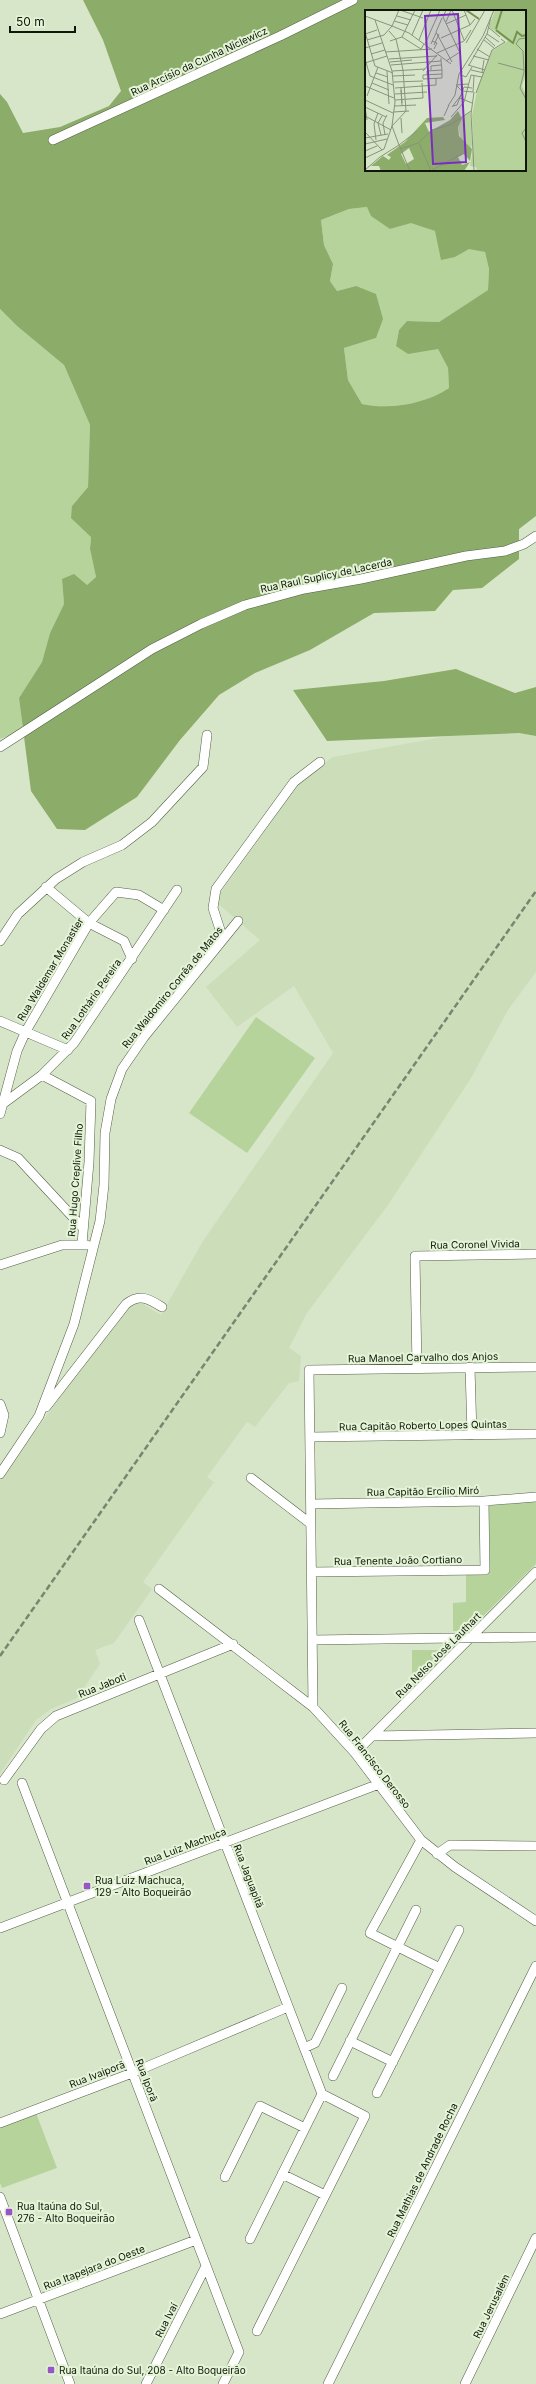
<svg xmlns="http://www.w3.org/2000/svg" width="536" height="2384" font-family="Inter,sans-serif">
<style>
.built{fill:#cbddb9}
.green{fill:#b7d39c}
.forest{fill:#8cac69;fill-rule:evenodd}
.lines{fill:none;stroke-linecap:round;stroke-linejoin:round}
.minor-casing{stroke:#536046;stroke-width:10}
.minor{stroke:#fff;stroke-width:9}
.rail{stroke:#7a8570;stroke-width:2.5;stroke-dasharray:6 3;stroke-linecap:butt}
.poi-dot{fill:#9954c8;stroke:#e4f4d6;stroke-width:1.5}
.labels{text-anchor:middle;stroke-width:4;stroke-linejoin:round;paint-order:stroke}
.street-label{font-size:10px;fill:#11160b;stroke:#e4f4d6}
.poi-label{font-size:10px;fill:#11160b;stroke:#e4f4d6;text-anchor:start}
.inset-river{fill:none;stroke:#739250;stroke-width:2}
.inset-road{fill:none;stroke:#88937d;stroke-width:1}
.view{fill:#7b2cbf;fill-opacity:0.15;stroke:#7b2cbf;stroke-width:2}
.inset-edge{fill:none;stroke:#11160b;stroke-width:2}
</style>
<rect width="100%" height="100%" fill="#d7e6c9"/>
<path class="built" d="M519,733L536,736V972L508,1010L471,1078L388,1205L307,1313L289,1348L301,1356L299,1381L289,1383L255,1427L247,1422L207,1477L214,1482L143,1582L152,1589L114,1643L95,1650L100,1664L77,1698L51,1709L36,1720L0,1774V1480L98,1345L132,1304L136,1302L141,1303L161,1315L203,1241L333,1053L294,986L237,1027L206,987L260,940L215,901L300,781L333,757L448,736Z"/>
<path class="green" d="M367,207L390,229L411,222L435,231L440,247L455,257L469,248L485,252L489,269L488,290L439,322L407,321L399,330L396,346L438,349L448,368L449,388C425,404 390,410 362,404L348,380L344,348L376,338L356,286L337,291L330,281L333,264L324,245L321,220L349,209Z
M0,309L17,326L64,365L90,425L88,487L72,506L91,537L90,549L96,577L87,585L62,579L64,604L50,633L42,662L19,698L23,730L0,739Z
M256,1017L315,1058L247,1153L189,1113Z
M536,1501V1564L468,1631H453V1603L466,1602V1573L490,1572L489,1506Z
M412,1650H452L412,1688Z
M36,2113L57,2168L2,2188L0,2183V2127Z"/>
<path class="forest" d="M83,0H536V516L519,529V559L482,588L453,590L435,611L374,613L310,650L255,673L219,695L180,740L137,797L85,830L57,829L31,791L19,698L42,662L50,633L64,604L62,579L74,574L87,585L96,577L90,549L91,537L71,518L72,506L88,487L90,425L64,365L17,326L0,309V94L7,102L23,133L60,127L109,106L121,91L103,40ZM366,11H525V170H366ZM367,207L371,216L390,229L411,223L435,231L441,260L455,257L469,249L485,252L489,269L488,290L439,322L407,321L399,330L396,346L408,354L438,349L448,368L449,388C425,404 390,410 362,404L348,380L344,348L376,338L383,319L376,294L356,286L337,291L330,281L333,264L324,245L321,220L349,209Z
M456,669L515,693L536,687V736L519,733L327,741L293,690L384,681Z"/>
<g class="lines">
<g class="minor-casing">
<path id="minor" d="M53,140L280,36L353,0
M0,747L152,649L201,624L245,605L304,589L361,579L466,556L505,551L524,544L536,536
M46,887L89,923L124,941L132,959
M223,939L213,908L216,889L294,782L320,762
M0,941L18,914L56,879L83,862L122,845L152,822L203,767L207,735
M0,1021L68,1050
M42,1075L91,1101L89,1162L82,1244
M4,1103L42,1075L74,1043L177,890
M0,1114L17,1051L26,1031L89,923L116,892L139,895L164,910
M0,1150L18,1158L83,1228
M0,1265L62,1245H87
M470,1367L472,1435
M417,1368L415,1256L536,1254
M0,1404L4,1415L0,1433
M46,1407L126,1304C140,1293 149,1299 162,1307
M310,1437L536,1434
M0,1474L39,1416L74,1324L100,1221L104,1185L105,1133L111,1099L122,1069L144,1037L238,921
M251,1478L311,1524
M311,1504L484,1501L536,1497
M311,1572L485,1570L484,1501
M159,1589L313,1707L355,1753L421,1840L455,1867L536,1921
M139,1620L322,2094L365,2116L257,2331
M312,1640L536,1637
M313,1707L309,1370L536,1367
M373,1736L536,1733
M355,1753L536,1572
M4,1780L41,1729L56,1716L233,1644
M22,1783L239,2352L223,2384
M421,1840L370,1933L440,1968
M437,1854L450,1845L536,1846
M0,1928L379,1784
M350,2041L393,2062
M304,2048L315,2043L342,1988
M333,2076L416,1910
M377,2093L459,1930
M0,2123L132,2073L288,2007
M282,2174L325,2195
M225,2177L260,2106L305,2128
M0,2197L70,2384
M250,2239L322,2094
M0,2314L196,2240
M146,2384L206,2266
M328,2384L536,1966
M465,2384L536,2238"/>
</g>
<use href="#minor" class="minor"/>
<path class="rail" d="M0,1656L536,891"/>
</g>
<g class="poi-dot">
<rect x="83" y="1882" width="8" height="8" rx="2"/>
<rect x="5" y="2208" width="8" height="8" rx="2"/>
<rect x="47" y="2366" width="8" height="8" rx="2"/>
</g>
<g class="labels">
<g class="street-label">
<text transform="translate(199 61) rotate(-25)" y="4">Rua Arcísio da Cunha Niclewicz</text>
<text transform="translate(326 575) rotate(-12)" y="4">Rua Raul Suplicy de Lacerda</text>
<text transform="translate(50 969) rotate(-59)" y="4">Rua Waldemar Monastier</text>
<text transform="translate(172 987) rotate(-51)" y="4">Rua Waldomiro Corrêa de Matos</text>
<text transform="translate(91 999) rotate(-55)" y="4">Rua Lothário Pereira</text>
<text transform="translate(75 1180) rotate(-86)" y="4">Rua Hugo Creplive Filho</text>
<text transform="translate(475 1244) rotate(-1)" y="4">Rua Coronel Vivida</text>
<text transform="translate(423 1357) rotate(-1)" y="4">Rua Manoel Carvalho dos Anjos</text>
<text transform="translate(423 1425) rotate(-1)" y="4">Rua Capitão Roberto Lopes Quintas</text>
<text transform="translate(423 1491) rotate(-1)" y="4">Rua Capitão Ercílio Miró</text>
<text transform="translate(398 1560) rotate(-1)" y="4">Rua Tenente João Cortiano</text>
<text transform="translate(438 1655) rotate(-45)" y="4">Rua Nelso José Lauthart</text>
<text transform="translate(102 1685) rotate(-22)" y="4">Rua Jaboti</text>
<text transform="translate(375 1764) rotate(52)" y="4">Rua Francisco Derosso</text>
<text transform="translate(185 1846) rotate(-21)" y="4">Rua Luiz Machuca</text>
<text transform="translate(249 1876) rotate(69)" y="4">Rua Jaguapitã</text>
<text transform="translate(97 2074) rotate(-21)" y="4">Rua Ivaiporã</text>
<text transform="translate(147 2080) rotate(69)" y="4">Rua Iporã</text>
<text transform="translate(422 2170) rotate(-64)" y="4">Rua Mathias de Andrade Rocha</text>
<text transform="translate(94 2267) rotate(-21)" y="4">Rua Itapejara do Oeste</text>
<text transform="translate(491 2306) rotate(-64)" y="4">Rua Jerusalém</text>
<text transform="translate(166 2320) rotate(-63)" y="4">Rua Ivaí</text>
</g>
<g class="poi-label">
<text x="95" y="1884">Rua Luiz Machuca,<tspan x="95" dy="12">129 - Alto Boqueirão</tspan></text>
<text x="17" y="2210">Rua Itaúna do Sul,<tspan x="17" dy="12">276 - Alto Boqueirão</tspan></text>
<text x="59" y="2374">Rua Itaúna do Sul, 208 - Alto Boqueirão</text>
</g>
</g>
<g transform="translate(365 10)">
<rect width="161" height="161" fill="#d7e6c9"/>
<path d="M130,0H161V64L157,76L161,85V161H112L111,157L105,156L108,140L107,105L113,76L127,41L143,31L124,17ZM105,102L107,135L105,139L96,130L93,117L97,107Z" fill="#b7d39c"/>
<path d="M93,101L97,109L93,117L94,126L107,139L105,151L99,144L93,147L97,155L105,152L99,161H16L14,156H6L18,146L24,150L26,147L22,145L40,132L62,108L78,107L80,110L60,113L64,122L85,110ZM44,138L49,149L41,154L36,144Z" fill="#8cac69" fill-rule="evenodd"/>
<path class="inset-river" d="M101,0L114,9M131,19L137,0M131,20L148,33L152,22L157,26L161,25"/>
<path class="inset-road" d="M35,0L58,8M81,0L78,7L94,41M87,0L99,30M99,0L105,15M0,6L27,16L34,0M32,6L46,10M77,8L71,22L87,52M29,11L43,15M81,12L86,0M81,14L101,5M123,17L135,27M24,21L31,29L38,60L41,101M0,22L10,56L28,63M0,24L12,20M122,24L134,32M47,25L58,0M37,27L56,39L59,34M120,27L130,36M76,28L105,15L110,9M161,28L154,29L151,34L158,41L159,62L155,78L161,89M2,30L19,25L27,16L44,23L86,54M54,30L66,0M119,30L129,38M25,31L37,27L50,0M67,31L72,33L69,39M101,33L120,0M60,34L75,0M66,34L71,23M69,35L74,24M0,38L17,33M112,39L125,47M20,42L67,39M72,43L99,31L106,20M6,44L20,40M108,46L124,50M76,48V51L77,60V68L58,69V65L77,64M0,49L5,66M24,49L72,46M81,51L95,42M25,52L47,50M0,53L22,46M133,53L159,60M26,55L76,51M103,55L120,60M104,55L122,24L126,7M66,60V56L76,55M106,60L119,63M22,61L24,94M27,61L60,59M58,61L72,45M97,61L96,65L101,67L107,57M11,63L23,67M117,63L119,50M62,65V61L77,60M5,66L28,75M28,66L50,65M29,72L58,71M7,73L24,80M91,75L103,74M0,76L29,88M92,76L97,81L108,82M30,78L71,75V68M36,78L37,96M36,80L37,93M108,82L109,66M109,82L106,104L109,161M111,83L127,40L140,32L136,29M30,84L62,82M2,86L13,57M95,88L107,93M0,90L28,103M30,90L58,88L57,73M30,96L51,95M83,96L90,85L94,64L118,26L129,0M88,96L92,95L99,77L107,78M0,97L21,107M0,97L2,110M87,97L97,84M28,102L44,101M79,106L84,95M2,107L26,120M86,107L99,92L106,65L117,67M36,108L37,123M161,118L157,123L161,132M0,122L17,140M16,125L13,113L17,106M20,125L18,113L22,105M0,128L23,124M11,130L9,114L13,103M54,133L66,161M0,134L22,129M35,139L53,133L67,120L85,115L106,101M0,141L12,136M0,148L19,139L27,116L41,101M0,160L15,147L34,135L27,116L30,92L27,61L10,10M67,160L97,144M45,161L34,135L52,121"/>
<path class="view" d="M93,4L101,152L68,154L60,6Z"/>
<rect width="161" height="161" class="inset-edge"/>
</g>
<path d="M10 26v6h65v-6" fill="none" stroke="#11160b" stroke-width="2"/>
<text x="16" y="26" font-size="12" fill="#11160b" stroke="#e4f4d6" stroke-width="3" paint-order="stroke">50 m</text>
</svg>
